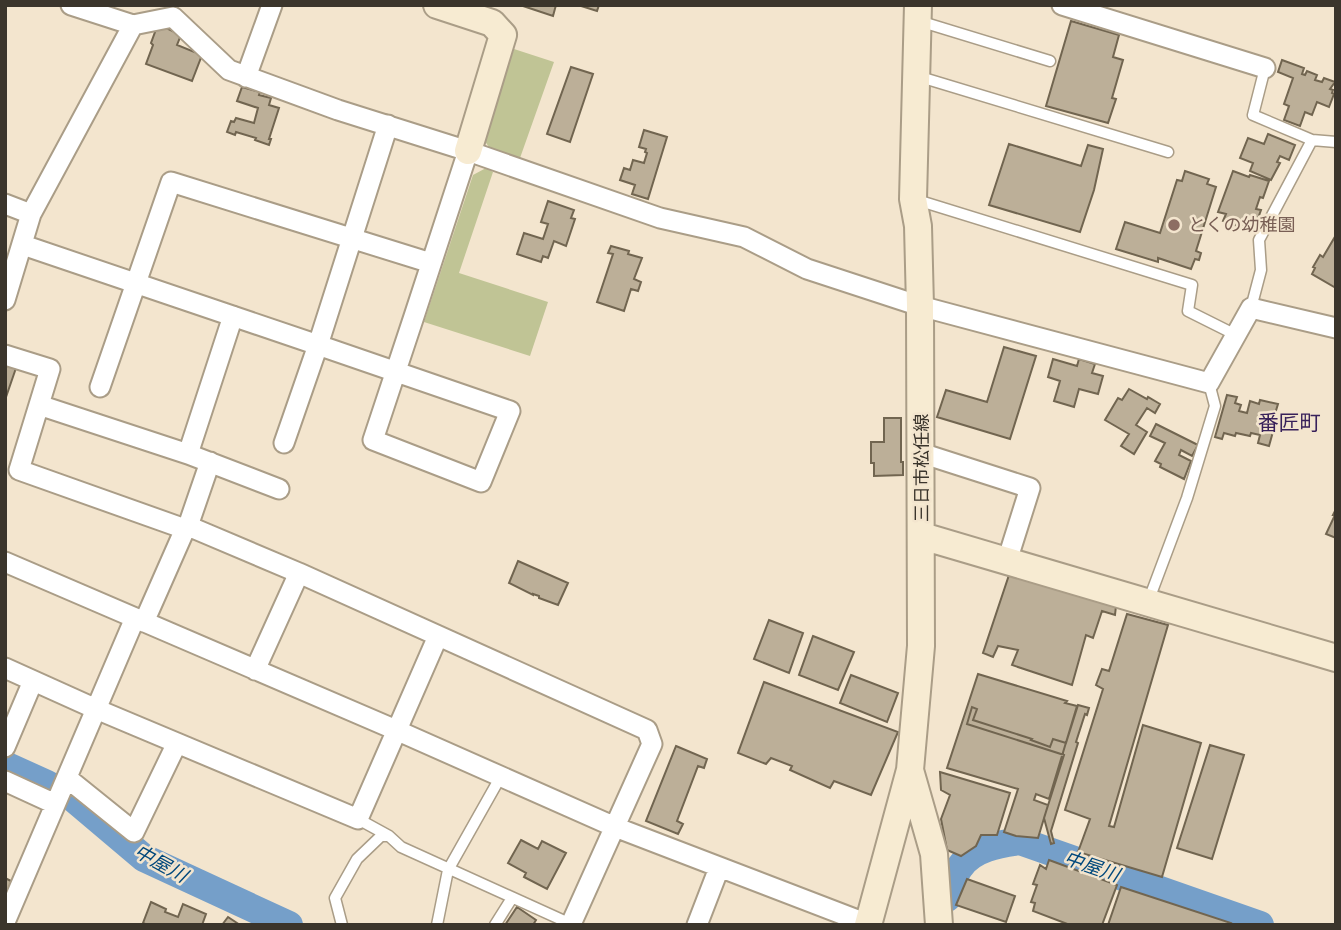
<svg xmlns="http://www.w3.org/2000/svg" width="1341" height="930" font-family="'Archivo Narrow','Noto Sans JP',sans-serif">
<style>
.green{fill:#c0c495}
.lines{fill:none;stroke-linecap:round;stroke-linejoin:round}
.river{stroke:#759fc9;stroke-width:28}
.building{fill:#bcaf98;stroke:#716550;stroke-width:2}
.lane-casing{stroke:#aa9d87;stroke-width:13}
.street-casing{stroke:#aa9d87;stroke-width:23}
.secondary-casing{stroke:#aa9d87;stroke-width:30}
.lane{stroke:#fff;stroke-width:10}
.street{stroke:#fff;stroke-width:19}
.secondary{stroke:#f7ebd2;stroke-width:26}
.education-dot{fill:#8d6e63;stroke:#f3e5ce;stroke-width:2.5}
.labels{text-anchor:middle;stroke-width:5;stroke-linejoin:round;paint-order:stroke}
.education-label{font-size:18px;fill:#785e54;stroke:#f3e5ce;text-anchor:start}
.street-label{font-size:18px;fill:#3b352c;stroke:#f3e5ce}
.water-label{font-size:19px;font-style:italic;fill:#01487c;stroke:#f3e5ce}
.quarter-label{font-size:21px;fill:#38215a;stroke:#f3e5ce}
</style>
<rect width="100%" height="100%" fill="#f3e5ce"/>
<path class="green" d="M514,49L554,62L520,158L489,147L484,140Z
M486,168L493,172L459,273L548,302L530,356L424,322L473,175Z"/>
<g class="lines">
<path class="river" d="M5,765L47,784L73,798L144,858L289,925
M947,898C950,887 953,876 960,867C973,848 999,844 1020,841L1260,925"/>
</g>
<path class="building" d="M520,5H556L553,16Z
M578,5H599L597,11Z
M1071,21L1119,35L1113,57L1123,60L1112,98L1116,99L1108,123L1046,106Z
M158,24L181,35L177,45L202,55L192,81L146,64L153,45L151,43Z
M1282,60L1304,68L1302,74L1305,75L1307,71L1317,75L1315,80L1322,82L1324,78L1335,82L1330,89L1333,90L1332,93L1334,94L1329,107L1317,102L1312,115L1305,112L1300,126L1284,120L1289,106L1284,104L1293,78L1278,72Z
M571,67L593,74L570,142L547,134Z
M242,87L260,92L259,95L271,98L269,105L279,108L269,139H271L269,145L255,140L256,138L236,132L235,135L227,132L231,121L234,122L236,118L254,123L258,108L237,101Z
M644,130L667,137L648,199L632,194L635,185L620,180L624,168L630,170L633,160L644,163L647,153L645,152L646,149L639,147Z
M1268,134L1295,145L1289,160L1280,156L1277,162L1280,163L1271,180L1250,171L1253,163L1240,158L1248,138L1264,144Z
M1009,144L1081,166L1088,145L1103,149L1094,190L1080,232L989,205Z
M1185,171L1209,179L1207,184L1216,187L1196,251L1201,253L1199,260L1195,259L1191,269L1158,258V262L1116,249L1125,222L1160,233L1177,180L1182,181Z
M1233,171L1249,177L1250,175L1269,181L1263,198L1260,197L1256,209L1261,210L1253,232L1223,221L1226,214L1218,212Z
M548,201L574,210L571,218L575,219L566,246L554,241L548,258L543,256L541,262L517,254L524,233L543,239L548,224L541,222Z
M1336,235V288L1312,274L1315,268L1313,267L1320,255L1323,257Z
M611,246L629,251L628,254L642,258L634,279L641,282L638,291L631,289L624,311L597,302L613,254L608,253Z
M1004,347L1036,356L1010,439L937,417L946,390L987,402Z
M1053,359L1077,366L1079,359L1095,364L1092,373L1103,376L1098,394L1079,389L1074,407L1054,401L1060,381L1048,377Z
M5,365L16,368L5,400Z
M1129,389L1147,399L1148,397L1160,404L1155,413L1147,408L1136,425L1147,432L1134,454L1121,446L1129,434L1105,420L1118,398L1122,400Z
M1227,395L1237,397L1235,403L1241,405L1239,411L1247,413L1250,401L1259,404L1260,400L1278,404L1271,427L1274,428L1269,446L1258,443L1260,435L1251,433L1250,436L1236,433L1235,436L1224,433L1222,439L1215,437Z
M884,418H901V462H903V475L874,476V463H871V442H884Z
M1156,424L1198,445L1192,456L1181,450L1179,455L1191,461L1184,479L1160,467L1161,464L1155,461L1165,443L1150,436Z
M1336,509V538L1326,534L1335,515H1333Z
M518,561L568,583L558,605L539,598V596L533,594V595L509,583Z
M1010,572L1116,606L1115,615L1102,611L1093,638L1086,635L1072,685L1012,665L1018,650L998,646L993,657L983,653Z
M1127,614L1168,625L1109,826L1114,827L1143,725L1201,743L1162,877L1078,852L1090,819L1065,810L1103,689L1096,685L1102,669L1109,671Z
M769,620L803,633L789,673L754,659Z
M813,636L854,652L838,690L799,675Z
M978,674L1067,701L1065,703L1077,706L1049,799L1036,794L1034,800L1048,805L1038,838L1016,836L1004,832L1018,789L947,768Z
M851,675L898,693L887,722L840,703Z
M764,682L898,732L871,795L834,781L830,788L790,770L792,766L771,758L766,764L738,753Z
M1078,705L1089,708L1087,715L1085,714L1076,742L1078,743L1051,831L1054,843L1051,844L1044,818L1064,755L967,724L972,707L977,709L973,720L1032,739L1031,740L1050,747L1053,739L1066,743Z
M1210,745L1244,755L1212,859L1177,848Z
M676,746L707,759L704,768L698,766L677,821L683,824L678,834L646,821Z
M940,772L1010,793L997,835H981L976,846L961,856L947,850L941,819L950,795L941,790Z
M521,840L538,849L542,841L566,853L547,889L524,877L526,873L508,863Z
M1049,860L1117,885L1102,925H1070L1033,911L1035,903L1031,902L1037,885L1033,884L1040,865L1046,869Z
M5,878L13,882L7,896H5Z
M967,879L1015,896L1006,922L956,905Z
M1121,887L1231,923L1230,925H1108Z
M151,902L166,909L165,912L178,917L183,904L206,914L202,925H147L143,923Z
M517,907L536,920L533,925H505Z
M228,917L240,925H222Z"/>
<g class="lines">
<g class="lane-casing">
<path id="lane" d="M919,21L1050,61
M1265,68L1253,115L1312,140
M917,76L1168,152
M917,200L1192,285L1188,311L1236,335
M1251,308L1261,270L1259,240L1312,140L1336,142
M1148,602L1187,498L1215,406L1209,383
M358,819L389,836L401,847L571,924
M342,925L335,898L357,859L381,836H389
M437,925L448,870L501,776
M495,925L512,898"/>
</g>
<g class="street-casing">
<path id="street" d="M71,5L133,25L173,17L229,70L338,110L468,151L660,218L744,237L807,269L920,306L1209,383L1251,308L1336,328
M1062,5L1265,68
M246,77L272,5
M5,204L31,214
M23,245L318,345L388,125
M5,300L31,214L133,25
M233,316L188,454L279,489
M5,355L50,369L19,470L185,529
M100,387L171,182L431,263
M39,405L188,454
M284,443L318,345L510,411L481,482L373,440C405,344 437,247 468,151
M921,453L1030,488L1007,561
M188,526L210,462
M5,562L396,730L615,827L868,924
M144,622L185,529L188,526L299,573L647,730L652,744L571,924
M5,668L96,709L358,819L438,636
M255,670L299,573
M5,747L33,681
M67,778L134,832L177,743
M5,781L55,804
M5,922L135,618
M697,925L719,868"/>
</g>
<g class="secondary-casing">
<path id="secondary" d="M437,5L492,23L503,35L468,151
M922,536L1336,658
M910,770L934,854L939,925
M868,925L910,770L921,646L920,306L918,226L913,199L918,5"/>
</g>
<use href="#lane" class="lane"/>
<use href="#street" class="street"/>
<use href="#secondary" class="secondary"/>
</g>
<circle class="education-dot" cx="1174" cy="225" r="7"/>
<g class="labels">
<g class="education-label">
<text x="1188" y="231">とくの幼稚園</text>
</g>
<g class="street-label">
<text transform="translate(922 468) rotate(-90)" y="6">三日市松任線</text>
</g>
<g class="water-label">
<text transform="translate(161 863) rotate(29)" y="7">中屋川</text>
<text transform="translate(1092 866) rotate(19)" y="7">中屋川</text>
</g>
<g class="quarter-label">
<text x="1289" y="430">番匠町</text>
</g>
</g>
<rect width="1341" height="930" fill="none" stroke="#3b352c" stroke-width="14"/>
</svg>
